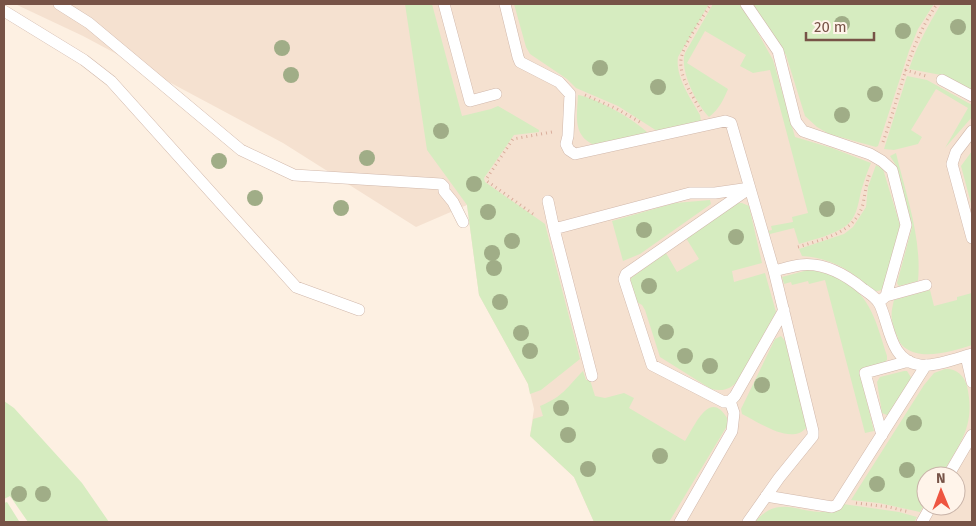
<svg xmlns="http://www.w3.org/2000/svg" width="976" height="526" font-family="'Fira Sans',sans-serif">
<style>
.residential{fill:#f5e1d0;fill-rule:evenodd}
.green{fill:#d6ecc0}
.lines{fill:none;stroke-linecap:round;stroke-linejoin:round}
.service-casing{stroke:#d1b8ab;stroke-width:12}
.path{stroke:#d9ad9b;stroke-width:3;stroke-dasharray:1 4;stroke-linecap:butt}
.service{stroke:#fff;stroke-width:11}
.tree{fill:#a0ad87}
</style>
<rect width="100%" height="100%" fill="#fdf0e2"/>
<path class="residential" d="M15,4H972V522H594L574,477L530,436L534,409L528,384L479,295L467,205L416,227L283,143L83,36ZM926,476H956V506H926Z"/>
<path class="green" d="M405,4H432L462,116L491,109L498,106L539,130V132L514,135L484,178L485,182L545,224L580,359L541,390L530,394L528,384L479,295L467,205L427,150Z
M514,4H709L678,57C675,77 691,99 700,115L701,121L657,131L618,106L576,88L567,79L530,54L526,47Z
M713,4H742L773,60L795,137L832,148L871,163C868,170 865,178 863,185C858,199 859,215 847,225C834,235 815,239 799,244L794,228L770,234L768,231L772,230L771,226L793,222L792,217L808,213L770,70L753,73L740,66L746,55L705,31L687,63L728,89C723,101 719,109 709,117C697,105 679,70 685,53Z
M752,4H934L918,29L909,51L878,146L876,147L829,134L817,127L805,116L786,55Z
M941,4H972V91L941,75L909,69C917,46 928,25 941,4Z
M907,76L927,80L972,105V117L945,148L968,108L936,89L911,130L922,137L918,144L894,150L884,149Z
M578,95C597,98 635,120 648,133L597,146C572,137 577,117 578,95Z
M972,151V207L961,166Z
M896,153C906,195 922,238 918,281L899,286L897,283L912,227L897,167L890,156Z
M876,165L883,169L900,225L884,288C880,291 877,292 873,290C867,287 863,281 857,277C841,265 823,257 802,256L799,249L844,234L853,227L866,207L868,187Z
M710,200L711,204L640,254L623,261L612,221L675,203Z
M734,203H742L749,206L762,263L732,271L734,282L765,273L776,312L739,379C732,389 723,392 711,389L660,357L645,310L642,305L635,301L629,283L631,278L666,253L677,272L699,259L686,238Z
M808,270C833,272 860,286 871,311C878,325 882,341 887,356V360L884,363L859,370L874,431L865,433L825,280L809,284L808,281L792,285L791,282L784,284L782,277Z
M930,290L934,306L957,300V297L972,293V345C953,351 917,363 901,344C899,342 898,337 896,334C891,318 890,316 894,300Z
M781,336L785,341L807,427C792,446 760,423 742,414L741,409L775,339Z
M945,369C956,368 964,375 967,386C976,426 960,443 941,476H926V502L920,512L879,503L851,500L924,385L934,373Z
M583,371L586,380H590L595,396L605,398L624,393L634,398L629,408L685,441C694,428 709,388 727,418V426L669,522H594L574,477L530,436L533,419L543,416L540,406C564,396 566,388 583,371Z
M904,371H907L912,379L890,414L887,415L882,413L877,382L880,377Z
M4,401L14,408L82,483L109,522H28L10,496L4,499Z
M7,502L19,521L20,522H4V503Z
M843,504L899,512L917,517L914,522H755C777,496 794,511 821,512C825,512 830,512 833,511C837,510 840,506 843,504Z"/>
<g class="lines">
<g class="service-casing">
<path id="service" d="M59,4L89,23L241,150L294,175L441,184L444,187V191L453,202L463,222
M444,4L470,101L496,94
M505,4L518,57L520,62L559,82L570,94L568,136L566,144L569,150L575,154L725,121L731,123L774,271
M746,4L778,51L796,122L803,131L870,154L882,161L892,170L906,225L886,296L879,302
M4,11L84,60L111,81L296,287L359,310
M942,80L972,96
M972,131L956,152L952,164L972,238
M548,201L554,229L690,193H715L750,188L626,274L624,279L652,365L724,402L730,401L735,396L784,310
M554,229L592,376
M886,296L926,285
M966,356L972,382
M882,435L865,373L909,361
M948,476L972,435
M766,496L832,507L837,505L926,365
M680,522L732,431L734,413L730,401
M748,522L779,478L813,436V431L774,271C783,269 792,266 800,265C824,262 846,275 863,289C869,293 877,298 880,305C890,327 890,361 920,365C934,367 958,358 972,354
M922,522L931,506"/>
</g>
<path class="path" d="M905,70L926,76
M585,95L617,109L640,122
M701,111C693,96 679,77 681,60C682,46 703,17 711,4
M883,142C900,95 908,46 937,4
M533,214L487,181V178L513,139L552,132
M798,247C823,239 855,233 863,204C865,194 866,184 870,173
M856,503L889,507L909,512"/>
<use href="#service" class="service"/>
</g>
<g class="tree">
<circle cx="842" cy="24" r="8"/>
<circle cx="958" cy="27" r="8"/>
<circle cx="903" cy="31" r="8"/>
<circle cx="282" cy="48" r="8"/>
<circle cx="600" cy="68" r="8"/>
<circle cx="291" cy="75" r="8"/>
<circle cx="658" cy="87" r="8"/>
<circle cx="875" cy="94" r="8"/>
<circle cx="842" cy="115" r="8"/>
<circle cx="441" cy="131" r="8"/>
<circle cx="367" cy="158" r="8"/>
<circle cx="219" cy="161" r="8"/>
<circle cx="474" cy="184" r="8"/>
<circle cx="255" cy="198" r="8"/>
<circle cx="341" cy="208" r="8"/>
<circle cx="827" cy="209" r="8"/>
<circle cx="488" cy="212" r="8"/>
<circle cx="644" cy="230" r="8"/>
<circle cx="736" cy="237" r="8"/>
<circle cx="512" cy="241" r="8"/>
<circle cx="492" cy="253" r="8"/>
<circle cx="494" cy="268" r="8"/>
<circle cx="649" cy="286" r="8"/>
<circle cx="500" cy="302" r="8"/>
<circle cx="666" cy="332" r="8"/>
<circle cx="521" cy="333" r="8"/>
<circle cx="530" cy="351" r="8"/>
<circle cx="685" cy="356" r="8"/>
<circle cx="710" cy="366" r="8"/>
<circle cx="762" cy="385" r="8"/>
<circle cx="561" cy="408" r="8"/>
<circle cx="914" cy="423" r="8"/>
<circle cx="568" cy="435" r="8"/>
<circle cx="660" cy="456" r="8"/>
<circle cx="588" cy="469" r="8"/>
<circle cx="907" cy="470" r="8"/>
<circle cx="877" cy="484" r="8"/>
<circle cx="19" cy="494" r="8"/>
<circle cx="43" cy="494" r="8"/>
</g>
<rect width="976" height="526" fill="none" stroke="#775347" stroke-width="10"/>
<g transform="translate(941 491) rotate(359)"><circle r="24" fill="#fff4ea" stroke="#c9b4a9"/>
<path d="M0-4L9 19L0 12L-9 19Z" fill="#ee5541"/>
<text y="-8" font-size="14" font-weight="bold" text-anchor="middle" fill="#775347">N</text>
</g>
<path d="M806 32v8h68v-8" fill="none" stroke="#775347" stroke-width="2.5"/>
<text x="814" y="32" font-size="15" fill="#775347" stroke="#fff4ea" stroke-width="4" paint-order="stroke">20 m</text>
</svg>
